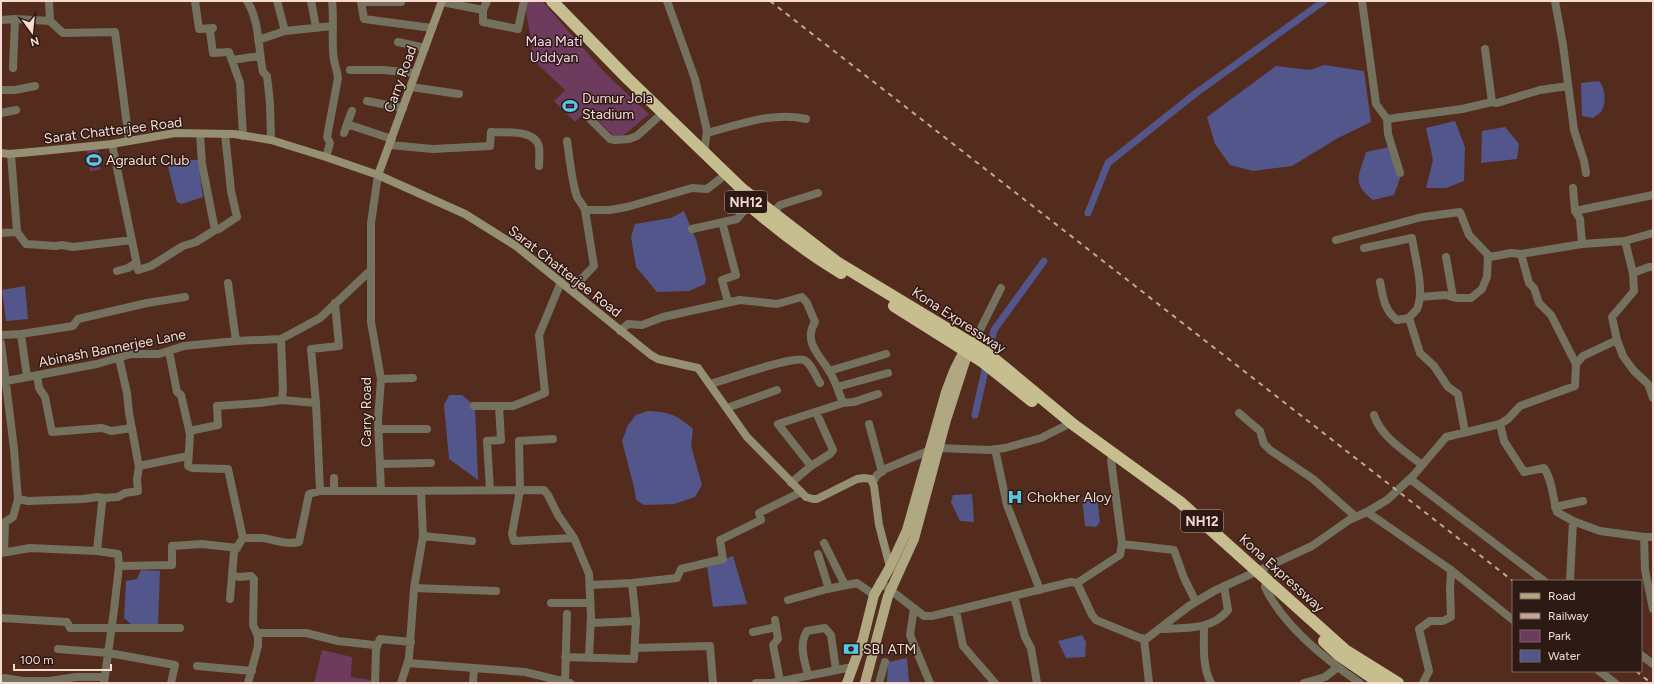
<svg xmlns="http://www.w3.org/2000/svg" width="1654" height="684" font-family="Figtree,sans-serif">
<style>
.green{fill:#6c3b5d}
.water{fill:#52568b}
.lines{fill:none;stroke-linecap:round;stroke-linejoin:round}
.canal{stroke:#52568b;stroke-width:7}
.street{stroke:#74715e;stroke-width:8}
.secondary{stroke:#959072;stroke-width:8}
.primary{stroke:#afa881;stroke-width:10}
.highway{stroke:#c6be8f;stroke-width:12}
.rail{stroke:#c3a59a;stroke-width:2;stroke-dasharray:5 5;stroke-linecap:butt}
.labels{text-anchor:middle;stroke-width:3;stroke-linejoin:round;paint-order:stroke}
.shield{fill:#2d1a14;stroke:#b9a199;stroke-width:1}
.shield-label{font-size:13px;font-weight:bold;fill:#f5dbd2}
.park-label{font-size:14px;fill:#f9d7ed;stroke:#2d1a14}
.street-label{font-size:14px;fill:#f5dbd2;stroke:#2d1a14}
.poi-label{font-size:14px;fill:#f5dbd2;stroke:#2d1a14;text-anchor:start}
</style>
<rect width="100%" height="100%" fill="#542c1e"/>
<path class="green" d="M524,1H542L605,73L649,114L618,140L587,110L575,122L554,101L565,90L530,57L532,45Z
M98,149L100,170L90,171L87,150Z
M322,650L352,657L351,677L371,680L370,683H314Z"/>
<path class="water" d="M1324,65L1364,71L1371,122L1338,138L1292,166L1253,171L1230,165L1215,144L1207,117L1276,66L1310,70Z
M1599,81C1605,88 1607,103 1601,112C1599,114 1595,116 1593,118L1582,116L1581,83Z
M1455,121L1465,147L1464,181L1446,188H1426L1433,160L1426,128Z
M1505,127L1519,144L1517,159L1481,163L1482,131Z
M1390,147L1400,178L1394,195L1373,200C1351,183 1359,176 1366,152Z
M180,160H198L203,197L182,204L177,202L168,167Z
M684,211L697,242L706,279L705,284L689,291L657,292L636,267L631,237L635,224L671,218Z
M25,286L28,319L6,321L2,290Z
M449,395H462L475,406L478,480L449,459L444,405Z
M648,411C670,412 677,415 693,429L691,446L702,485L695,497L674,504L644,505L636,500L634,487L622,441L628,425L636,415Z
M972,494L974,522L960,521L951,502L953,495Z
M1092,495L1097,498L1100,522L1096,527L1085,526L1082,498Z
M733,556L747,604L713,607L707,566Z
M141,570L160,571L158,626L131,624L124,618L126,581L137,579Z
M1082,635L1086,642L1085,657L1066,658L1058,641Z
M907,658L909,683H887L888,662Z"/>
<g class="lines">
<path class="canal" d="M1088,213L1108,163L1196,93L1324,1
M975,415L994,330L1044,261"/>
<path class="street" d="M195,1L199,29L213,28L210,31L213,53L229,52L240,83L243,136
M247,1C260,21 258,49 263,72L267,76L270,103L271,140
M311,1L316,27
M361,1V2H401
M667,1L695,79L707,131L704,152
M1362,1L1376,104L1387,119L1388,134L1400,173
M1555,1L1563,45L1574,130L1584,161L1586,173
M361,2L364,19L432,28
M442,2L483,10V22L518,29L524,1
M483,10L487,1
M1,20L15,19
M50,21L63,33L115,32L129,141
M285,31L333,26
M258,40L285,31L277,1
M398,42L425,48
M1485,49L1492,102
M232,60L260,56
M13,68L15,19L50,21L49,1
M350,70H383L416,73
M411,87L459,94
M1,90H15L35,86
M367,101L403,108
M1,113L16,110
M589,118L610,139L615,140L629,139L637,136L657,118
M1387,119L1462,109L1492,102L1497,103L1540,90L1568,86
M347,124L352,111
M344,133L347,124L392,139
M707,133C738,125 774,111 806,119
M567,141C570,159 571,179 577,197C579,201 583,204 585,210L594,266L571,290
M112,144L138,270L151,266L183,246L196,242L215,230L202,164L200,134
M390,145L433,149L490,146L491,132C506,133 535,129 539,147C540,153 539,160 539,166
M326,157L330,143L327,137L338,78C337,69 333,61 333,51C332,34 334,18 332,1
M378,175L371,223V322L381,379L378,420L381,491L544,490L548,495L558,515L574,538L589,574L591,616L589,658
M1573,188L1575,211L1580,219L1582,244
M585,210H610L627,207L692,188L707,189L720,179
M1575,211L1653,195
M773,213L780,205L818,193
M722,222L736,275L722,280L728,302
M692,229L737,219L749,205
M215,230L219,229L237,217L231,191L225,134
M17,232L26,244L56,246L62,245L73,247L132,240
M1,233L17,232L11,154
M1336,240L1422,217L1460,212L1469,235L1490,257L1511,253L1521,254L1582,244L1625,241L1653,233
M1625,241L1633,273
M1364,248L1412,238C1415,258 1425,290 1417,309C1415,312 1411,315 1409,318L1420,353L1434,366L1448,387L1458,394L1465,432
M1521,254L1529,283L1534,288L1539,303L1551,315L1576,364
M1446,257L1453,297
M117,271L128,268L136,263
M1380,282C1383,297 1384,310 1397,320L1409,318
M228,283L236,341
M1420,297L1445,295L1456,298H1471L1482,289L1487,277L1488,255
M620,331L628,324L642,325L663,317L740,300L777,304L802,297L807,303L815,322C802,343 822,357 831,374C836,383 839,393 843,403
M1,335L21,334
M1617,340L1612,317L1634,291L1633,273L1649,267H1653
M1,343L14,449L18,499L13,517L5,522L4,552
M973,344L1001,288
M169,351L177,392L181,395L190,434L188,466L192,468L228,469L243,538L234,552L230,599
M829,371L886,354
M37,375L39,388L45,397L52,432L102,428L111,431L132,428
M27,377L21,334L73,326L78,319L147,303L185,297
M381,379L413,378
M1,382L97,364L131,354H159L184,346L236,341L281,339L320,318L371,270
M711,384C727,379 792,356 804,360C811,363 816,377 820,383
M837,387L888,373
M282,400L316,403L320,491
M316,403L311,349L339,346L335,303
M474,406H513L545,393L539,335L561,282
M727,408L777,390
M1239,413L1260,431L1264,444L1270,450L1313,479L1356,517
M1374,415C1381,437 1405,451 1422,465
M869,424L882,472
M1500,424L1504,441L1524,472L1544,468C1552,479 1553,499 1557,512L1573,521L1600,531L1644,537H1653
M378,429H427
M189,431L218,425L217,406L259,403L282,400L283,389L281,339
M553,439L519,441L520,490L512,534L514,541L574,538
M995,449L1007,505L1040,590
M380,464L431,463
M139,466L188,456
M811,466L830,454L833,450L816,412
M1410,479L1544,581
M873,482L877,475L885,469L928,451L939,448L989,450L1005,448L1041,438L1065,426
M791,483L811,466L778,424L843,403L854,402L878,394
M490,490L487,441L501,440L499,406
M334,491V478
M18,499L28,501L83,499L98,497L104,498L118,497L125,493L138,491L137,479L139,467L129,413L127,393L119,358
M1555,507L1583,501
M1367,512L1451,570L1513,620
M423,536L472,541
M1644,537L1645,570L1653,609
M243,538C249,538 256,538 263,538C275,540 286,545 299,542L309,494L320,491H381
M824,543L845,585
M1122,544L1174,550L1184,578L1196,602
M97,551L102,503L104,498
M1,553L30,548L97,551L118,554L119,566L114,610L104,683
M818,554L829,589
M119,566L172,565V546L202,544L237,548
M232,575L239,577L251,576L254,579L253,625L258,636V646L248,683
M1570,581L1573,521
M880,582L924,616H932L1071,582L1077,583L1092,615L1096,620L1140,638L1146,639L1189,606L1214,591L1312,546L1349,520L1367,512L1387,500L1413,476L1446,437L1500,424L1508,419L1520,406L1575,386L1576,364L1583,356L1617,340L1623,356L1634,371L1648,384L1653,398
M632,583L677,578L681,569L723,559L720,540L761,520L759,513L801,492
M1077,583L1120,555L1122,544L1111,460
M590,585L632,583L636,621
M1265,587C1283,626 1325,659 1360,683
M414,588L496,591
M1014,596L1025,637L1031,648L1037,683
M788,600L827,589L857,583L874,595
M551,603H590
M914,608L910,635L930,683
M956,611L963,646L995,683
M1,618L67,622L70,628H180
M775,620L778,639L773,645L780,681
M1204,626C1204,644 1202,667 1211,683
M1159,629C1183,628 1212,631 1228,610L1224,586
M753,632L776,627
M257,633H306L338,641L374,645L376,649L375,683
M1144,639L1149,683
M635,648L710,646L713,683
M58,649L109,653L175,665L171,683
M376,649L380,639L411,642
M1641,655L1653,664
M565,657L634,659L636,621L591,623
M408,663L474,668
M197,666L252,671
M1599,671L1615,683
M808,676C805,660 798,646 807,631L825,628L831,635L836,670
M1,680L4,678L23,681H49L76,677H105
M565,681L567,614
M401,683L409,658L414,588L423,536L421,491
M473,683L474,668L525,672L570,683
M756,683H772L852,667
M879,683L885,662
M1304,683L1325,677L1338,667
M1423,683L1429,671L1419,629L1430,621H1443L1451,617L1450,590L1451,570"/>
<path class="secondary" d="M1,153L9,154L42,151L112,144L175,133L234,134L271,140L326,157L378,175L465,214L516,246L651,355L658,359L698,368L747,437L806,497L813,499H817L857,479L864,478L871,479L874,486L879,525L890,567
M378,175L442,1"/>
<path class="primary" d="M847,683L863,639L874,595L890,567L907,530L946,392L954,371L968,343
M865,683L888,596L914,539L946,420L967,355"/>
<path class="highway" d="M552,1L627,78L742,189L838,263L987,353L1074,425L1180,502L1345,650L1398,683
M739,196C771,225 805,251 841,273
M894,306L983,362L1032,401
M1324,641L1339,655L1380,683"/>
<path class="rail" d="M770,1L1513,581
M1636,671L1651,683"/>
</g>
<defs>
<g id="stadium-bare" transform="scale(1.2)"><path d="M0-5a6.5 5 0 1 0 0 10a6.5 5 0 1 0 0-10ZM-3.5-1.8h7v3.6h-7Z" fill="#5bc7e7" stroke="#2d1a14" stroke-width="2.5" paint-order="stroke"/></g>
<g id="hospital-bare" transform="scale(1.2)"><path d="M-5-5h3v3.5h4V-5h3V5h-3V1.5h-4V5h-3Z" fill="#5bc7e7" stroke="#2d1a14" stroke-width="2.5" paint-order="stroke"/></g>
<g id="bank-bare" transform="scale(1.2)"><path d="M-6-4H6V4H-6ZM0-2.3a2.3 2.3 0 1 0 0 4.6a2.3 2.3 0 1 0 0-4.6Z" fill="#5bc7e7" stroke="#2d1a14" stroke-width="2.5" paint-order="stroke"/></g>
</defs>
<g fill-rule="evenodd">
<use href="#stadium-bare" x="570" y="106"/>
<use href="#stadium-bare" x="94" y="160"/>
<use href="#hospital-bare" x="1015" y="497"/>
<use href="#bank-bare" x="851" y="649"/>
</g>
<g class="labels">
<g class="shield">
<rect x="725" y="191" width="42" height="22" rx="3"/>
<rect x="1181" y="510" width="42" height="22" rx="3"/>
</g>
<g class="shield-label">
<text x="746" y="207">NH12</text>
<text x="1202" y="526">NH12</text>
</g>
<g class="park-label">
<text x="554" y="46">Maa Mati<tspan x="554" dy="16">Uddyan</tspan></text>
</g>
<g class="street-label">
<text transform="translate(400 79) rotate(-70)" y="5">Carry Road</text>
<text transform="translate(113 130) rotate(-7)" y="5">Sarat Chatterjee Road</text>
<text transform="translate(565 271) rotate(38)" y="5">Sarat Chatterjee Road</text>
<text transform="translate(959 320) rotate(33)" y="5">Kona Expressway</text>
<text transform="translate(112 348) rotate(-11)" y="5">Abinash Bannerjee Lane</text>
<text transform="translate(366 412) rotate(-90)" y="5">Carry Road</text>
<text transform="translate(1282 573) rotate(42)" y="5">Kona Expressway</text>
</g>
<g class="poi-label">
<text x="582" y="103">Dumur Jola<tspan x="582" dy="16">Stadium</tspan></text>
<text x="106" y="165">Agradut Club</text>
<text x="1027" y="502">Chokher Aloy</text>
<text x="863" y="654">SBI ATM</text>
</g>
</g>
<rect width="1654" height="684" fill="none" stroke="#f5dbd2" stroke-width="4"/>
<rect x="1512" y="580" width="130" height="92" fill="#2d1a14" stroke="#7d6760"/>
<rect x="1520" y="593" width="20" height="6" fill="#afa881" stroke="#7d6760"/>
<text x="1548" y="600" font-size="12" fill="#f5dbd2">Road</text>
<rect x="1520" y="613" width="20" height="6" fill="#c3a59a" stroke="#7d6760"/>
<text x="1548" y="620" font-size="12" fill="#f5dbd2">Railway</text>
<rect x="1520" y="630" width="20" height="12" fill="#6c3b5d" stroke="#7d6760"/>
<text x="1548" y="640" font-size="12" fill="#f5dbd2">Park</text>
<rect x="1520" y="650" width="20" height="12" fill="#52568b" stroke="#7d6760"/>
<text x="1548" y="660" font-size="12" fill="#f5dbd2">Water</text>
<g transform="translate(32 32) rotate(165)" stroke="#2d1a14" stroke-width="3" paint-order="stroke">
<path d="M0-3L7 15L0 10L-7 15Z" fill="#f5dbd2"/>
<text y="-6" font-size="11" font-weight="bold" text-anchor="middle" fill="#f5dbd2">N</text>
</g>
<path d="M14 664v6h97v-6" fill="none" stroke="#f5dbd2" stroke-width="2"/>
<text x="20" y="664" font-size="12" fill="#f5dbd2" stroke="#2d1a14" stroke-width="3" paint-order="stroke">100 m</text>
</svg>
